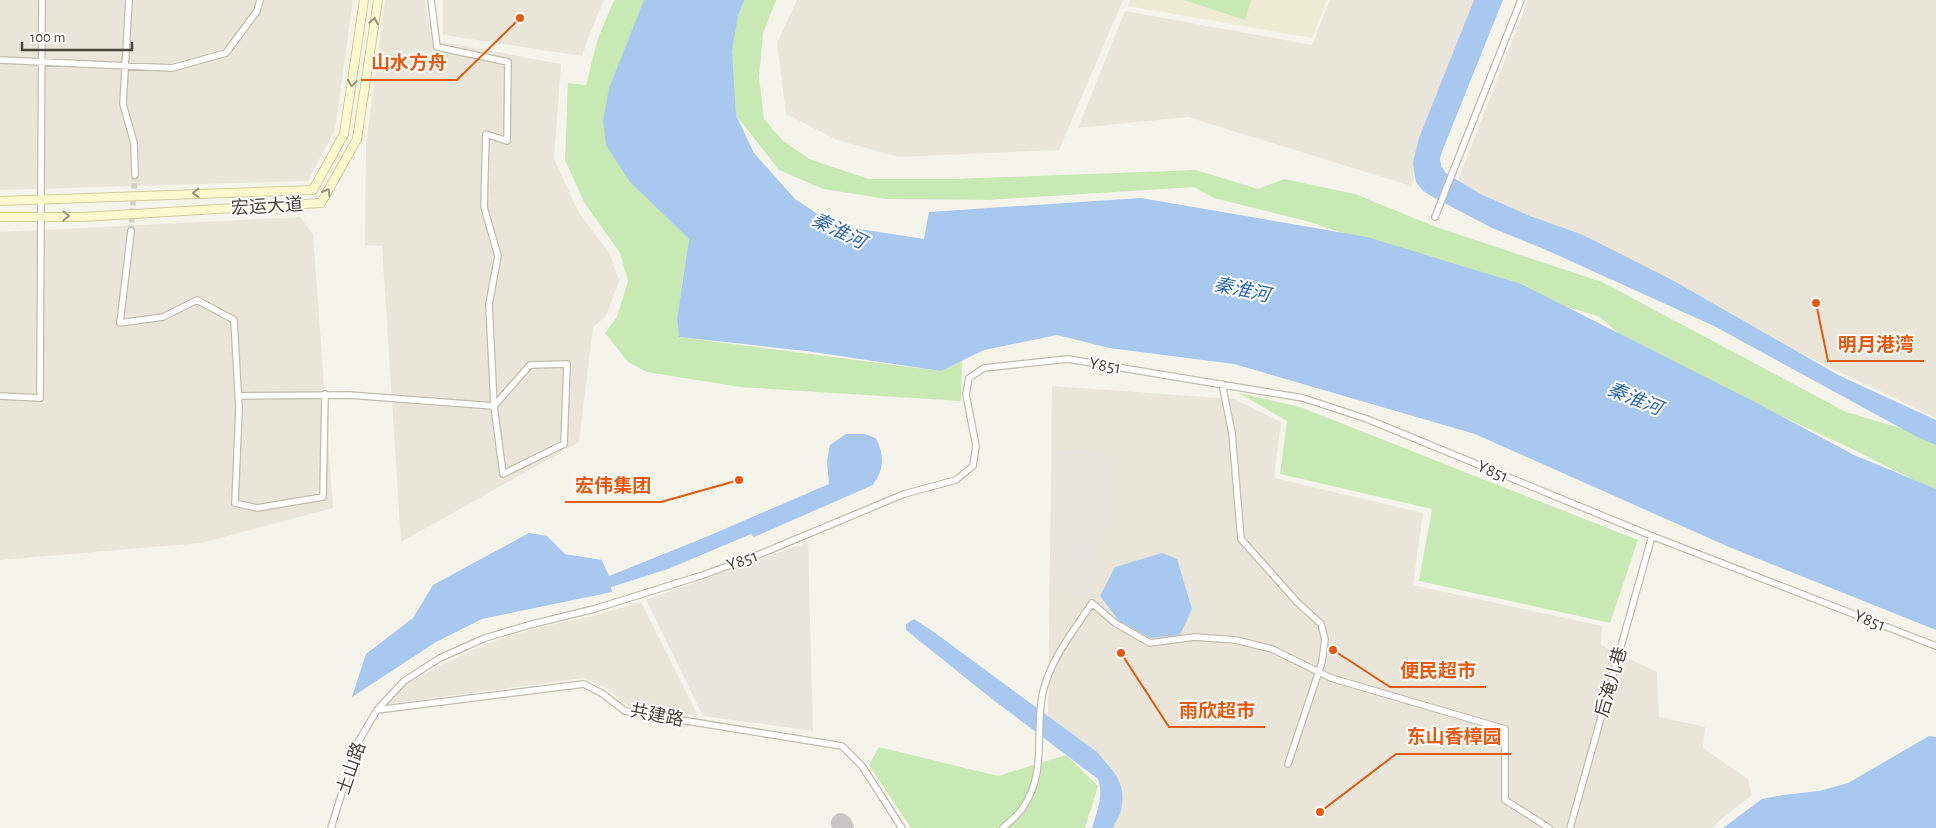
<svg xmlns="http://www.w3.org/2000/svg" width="1936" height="828" font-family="'Alegreya Sans','Noto Sans SC',sans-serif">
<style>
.residential{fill:#e9e6d9}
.industrial{fill:#e8e5df}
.education{fill:#eeebd5}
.green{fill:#c9e9b4}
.water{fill:#a9c8f0}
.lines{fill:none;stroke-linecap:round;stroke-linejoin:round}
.taxiway{stroke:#c7c6c2;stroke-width:20}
.minor-tunnel{stroke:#d3d1c7;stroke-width:5.5;stroke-dasharray:5.5 3;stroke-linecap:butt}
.minor-casing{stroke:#c1bdad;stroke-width:8}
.secondary-casing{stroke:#d4ce9b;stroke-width:10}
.minor{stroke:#fff;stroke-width:5.5}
.secondary{stroke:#fef9cc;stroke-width:8}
.oneway{stroke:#9b967b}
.labels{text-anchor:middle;stroke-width:4;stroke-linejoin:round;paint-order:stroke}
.street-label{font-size:18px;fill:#4a4538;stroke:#fff}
.water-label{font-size:19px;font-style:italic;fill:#316ab6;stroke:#fff}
.leader{fill:none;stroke:#e8590c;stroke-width:2}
.callout-dot{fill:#e8590c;stroke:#fff;stroke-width:2}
.callout-label{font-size:19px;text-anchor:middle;font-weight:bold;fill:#e8590c;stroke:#fff;stroke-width:4;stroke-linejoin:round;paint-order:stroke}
</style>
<rect width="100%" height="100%" fill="#f5f4eb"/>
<path class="residential" d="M0,0H353L335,130L308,181L0,190Z
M385,0H425L431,40L561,64L554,159L579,213L610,254L619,281L606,316L593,327L579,442L401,542L382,246L365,245L366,144Z
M443,0H604L589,36L582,56L443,35Z
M797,0H1123L1059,150L898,157L837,140L786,114L777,43Z
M1330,0H1486L1411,186L1188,117L1078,128L1125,11L1312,45Z
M1528,0H1936V418L1455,188Z
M300,217L313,234L333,508L201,543L0,560V232Z
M1052,386L1234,399L1281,422L1274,478L1423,513L1413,585L1602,626L1601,645L1657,672L1659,717L1705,727L1703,748L1748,779L1752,795L1721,819L1712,828H1094L1106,784L1048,722Z
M641,602L698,716L628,706L606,688L584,678L387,704L406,684L443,664L486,644L532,629L597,615Z"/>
<path class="industrial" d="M1105,449L1112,504L1087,602L1055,587L1057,450Z
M808,542L813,731L703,716L646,600Z"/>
<path class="education" d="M1130,0H1327L1312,38L1128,6Z"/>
<path class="green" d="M614,0H776L763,34L759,77L764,119L782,140L809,159L869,179H954L1196,170L1258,189L1284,179L1355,194L1439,228L1602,282L1846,412L1910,431L1936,445V491L1846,446L1636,349L1600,317L1480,280L1310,222L1214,198L1194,187L988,200L886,199L823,189L779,170L736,115L689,239L677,319L679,337L941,371L962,360L961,401L740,387L647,372L628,362L605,333L617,317L628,281L620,253L584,202L565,160L568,83L586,85L597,41Z
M1184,0H1251L1245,20Z
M1239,393L1300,407L1638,540L1610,623L1419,581L1432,509L1280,474L1287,421Z
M879,747L998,776L1066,755L1098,786L1085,828H911L869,765Z"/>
<path class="water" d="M644,0H744L738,16L732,51L736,115L754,153L795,199L834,225L924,239L929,212L1141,198L1367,237L1521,284L1755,402L1854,455L1936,489V630L1729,547L1475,434L1234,364L1109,348L1057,335L984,350L941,371L806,351L679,337L677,319L689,239L630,182L606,145L603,121L609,88Z
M1474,0H1503L1443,149L1440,158L1441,166L1446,173L1480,194L1530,216L1583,235L1674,281L1840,376L1936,420V445L1919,438L1714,326L1544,249L1492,228L1431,196L1422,190L1416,182L1414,171L1413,162L1419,138Z
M846,434H864L876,438C884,455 885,468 873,485L754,537L751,534L668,569L611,587L612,592L482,619L436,642L352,697L366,654L413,618L433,585L529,533L547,536L565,554L602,560L609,576L706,537L829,484L827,461L830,445Z
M1162,553L1177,559L1192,609L1180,635L1150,638L1119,621L1100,596L1115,567Z
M914,619L931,630L1097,752C1114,772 1127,783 1121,810C1120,816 1115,822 1113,828H1092C1097,812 1104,795 1098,779L992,699L906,630V624Z
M1929,736L1936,737V828H1723L1762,799L1783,795L1819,791L1848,783Z"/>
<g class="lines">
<path class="taxiway" d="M841,823L844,828"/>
<path class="minor-tunnel" d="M131,231L135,175"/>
<g class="minor-casing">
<path id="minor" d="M129,0L123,104L134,143L135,175
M431,0L437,47L508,62L507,141L486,134L484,207L498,256L489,304L494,406L503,474L564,444L567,364L530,365L494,406
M0,60L172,68L226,53L257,11L260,0
M1435,217L1521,0
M131,231L120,323L163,317L197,300L234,320L239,408L235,503L257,508L323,497L325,394
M1222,384L1232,433L1241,539L1297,602L1321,624L1325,639L1322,662L1288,764
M0,396L40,398L42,0
M238,396L349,395L494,406
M377,710L584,684L603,694L625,711L842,746L862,766L902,828
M331,828L357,744L377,710L404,681L440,658L485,638L529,625L594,609L703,575L758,555L904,494L956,480L973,466L976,446L966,394L969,378L984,368L1068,359L1303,398L1367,419L1652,536L1936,646
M1003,828C1009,822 1017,816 1022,809C1047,774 1035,736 1042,697C1048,662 1073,632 1092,603L1115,623L1150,643L1194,637L1236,640L1272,649L1331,678L1505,729V800L1549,828
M1570,828L1652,536"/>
</g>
<g class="secondary-casing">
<path id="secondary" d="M0,201L313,190L344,134L364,0
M0,217H82L321,203L357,139L378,0"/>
</g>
<use href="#minor" class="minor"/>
<use href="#secondary" class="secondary"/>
</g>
<defs><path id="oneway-chevron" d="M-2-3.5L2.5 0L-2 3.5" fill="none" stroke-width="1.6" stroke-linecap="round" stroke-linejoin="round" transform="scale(1.25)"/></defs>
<g class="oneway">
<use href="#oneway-chevron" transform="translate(374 21) rotate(-80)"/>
<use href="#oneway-chevron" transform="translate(352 83) rotate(98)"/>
<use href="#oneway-chevron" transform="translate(327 192) rotate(-60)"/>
<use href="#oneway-chevron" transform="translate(196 193) rotate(178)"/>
<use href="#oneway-chevron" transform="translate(66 216) rotate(1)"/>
</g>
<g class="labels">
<g class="street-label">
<text transform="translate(267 206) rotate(-3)" y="6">宏运大道</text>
<text transform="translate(1105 365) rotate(9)" y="6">Y851</text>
<text transform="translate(1493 471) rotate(23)" y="6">Y851</text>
<text transform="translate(742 560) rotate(-20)" y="6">Y851</text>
<text transform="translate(1870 620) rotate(21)" y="6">Y851</text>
<text transform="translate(1611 682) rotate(-74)" y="6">后淹儿巷</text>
<text transform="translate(657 715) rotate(11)" y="6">共建路</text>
<text transform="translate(351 768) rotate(-71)" y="6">土山路</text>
</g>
<g class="water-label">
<text transform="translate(839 230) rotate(26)" y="7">秦淮河</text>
<text transform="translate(1242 289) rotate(12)" y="7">秦淮河</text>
<text transform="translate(1635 398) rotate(22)" y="7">秦淮河</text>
</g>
</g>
<path class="leader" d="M520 18L457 80H361M1816 303L1828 361H1924M739 480L661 502H565M1333 650L1390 687H1486M1121 653L1169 727H1265M1320 812L1396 754H1511"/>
<g class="callout-dot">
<circle cx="520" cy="18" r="5"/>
<circle cx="1816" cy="303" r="5"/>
<circle cx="739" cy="480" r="5"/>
<circle cx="1333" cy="650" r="5"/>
<circle cx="1121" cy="653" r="5"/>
<circle cx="1320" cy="812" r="5"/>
</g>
<g class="callout-label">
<text x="409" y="69">山水方舟</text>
<text x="1876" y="351">明月港湾</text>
<text x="613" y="492">宏伟集团</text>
<text x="1438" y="677">便民超市</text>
<text x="1217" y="717">雨欣超市</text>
<text x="1454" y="743">东山香樟园</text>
</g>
<path d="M22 42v8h110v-8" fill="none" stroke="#4a4538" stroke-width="2.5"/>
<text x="30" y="42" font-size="15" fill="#4a4538" stroke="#ffffff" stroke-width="4" paint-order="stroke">100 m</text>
</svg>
